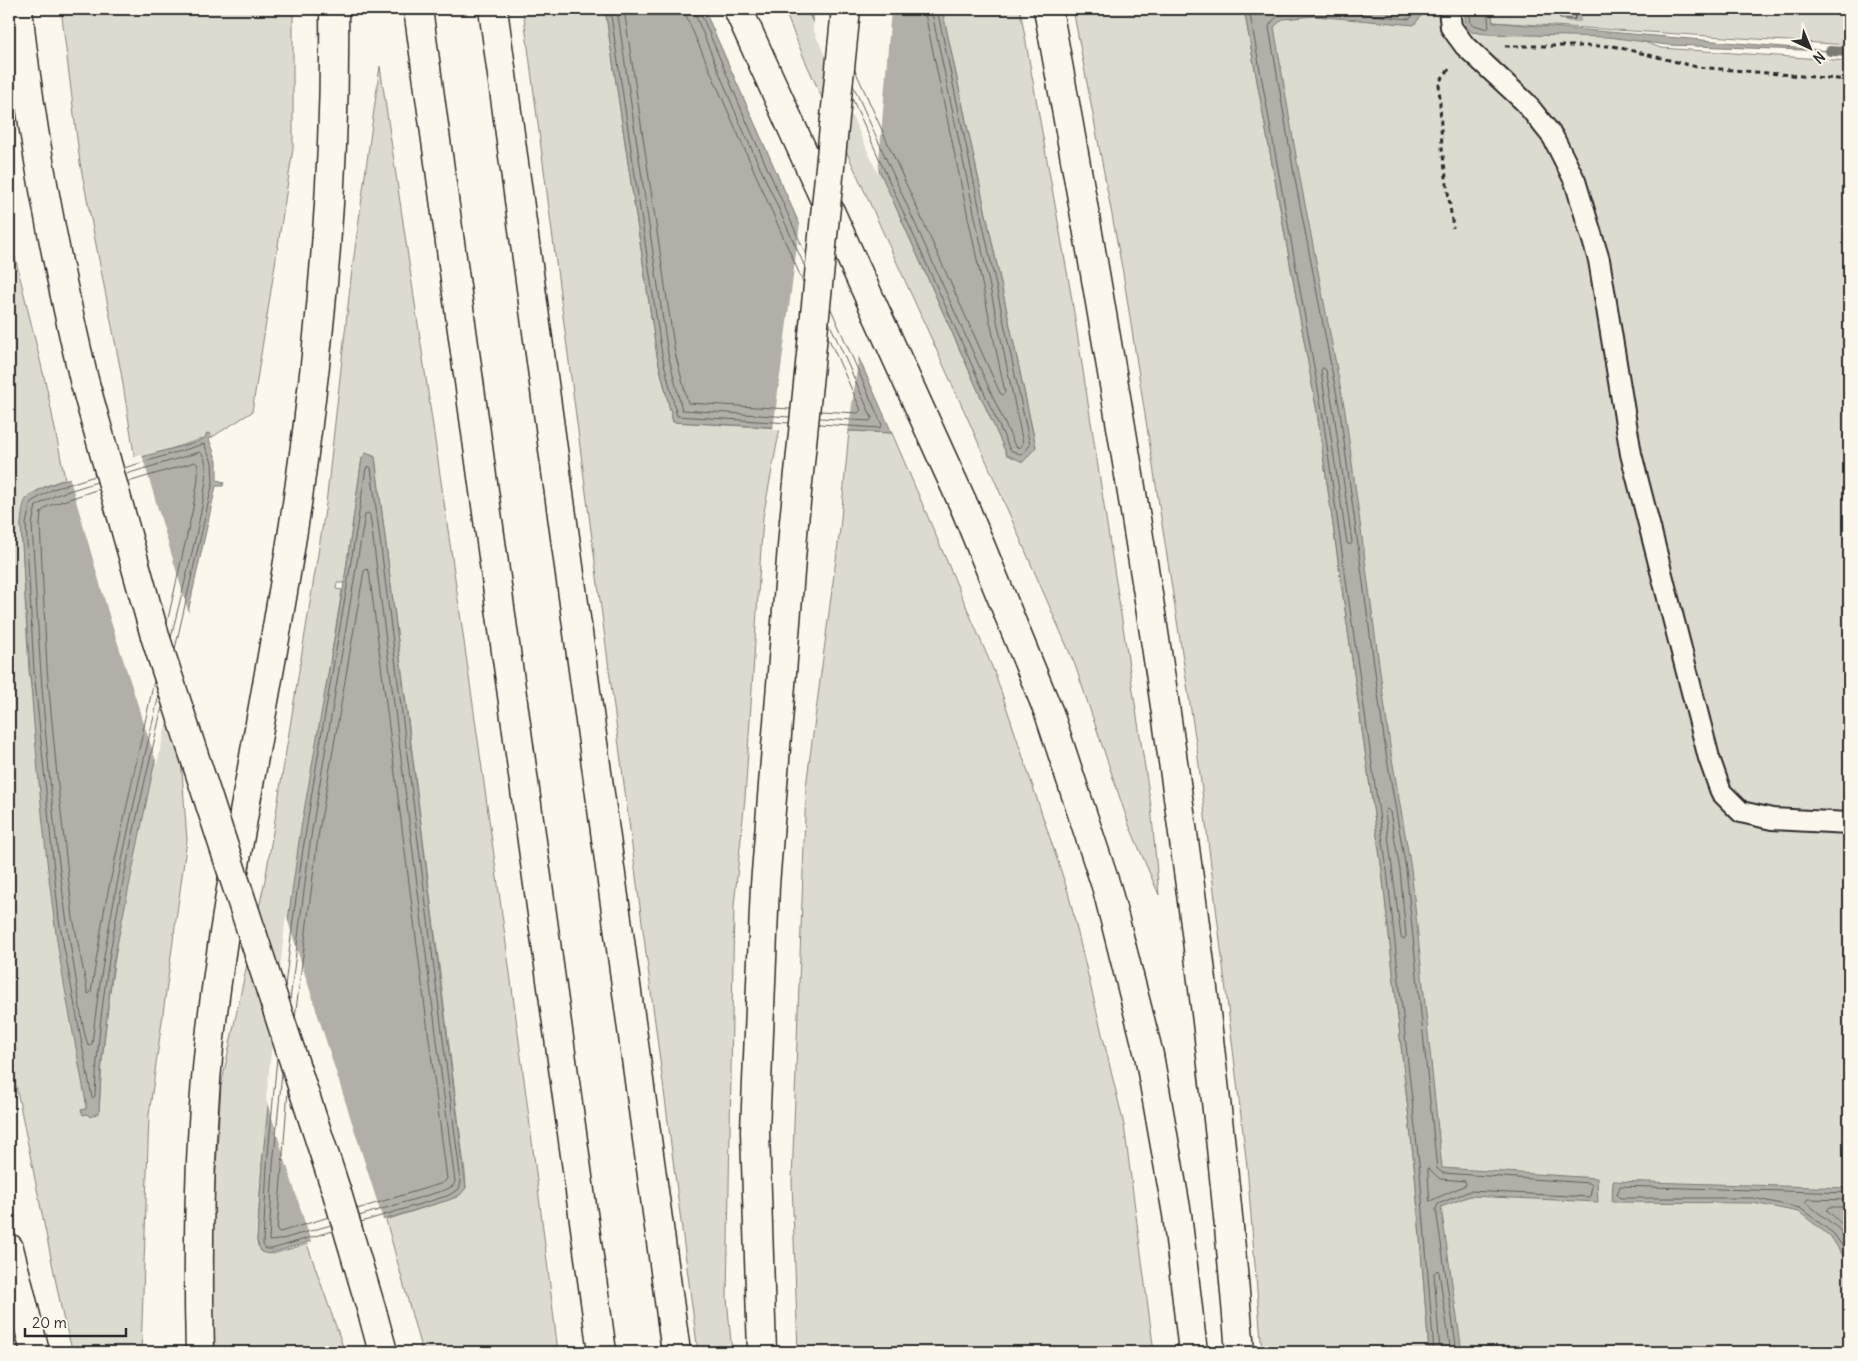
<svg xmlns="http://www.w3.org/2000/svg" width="1858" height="1361" font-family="Delius,sans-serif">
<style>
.green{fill:#dddad0;stroke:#84827e}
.water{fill:#b1afa7;stroke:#7b7a75}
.pier{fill:#fbf7ec}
.shadow{fill:#0003}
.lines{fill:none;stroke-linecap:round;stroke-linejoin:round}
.shore{stroke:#61605d;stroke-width:1}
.stream{stroke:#7b7a75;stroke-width:10}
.building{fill:#c7c4bc;stroke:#2b2b2b}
.lane-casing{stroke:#2b2b2b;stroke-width:24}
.highway-casing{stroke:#2b2b2b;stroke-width:31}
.path{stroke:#2b2b2b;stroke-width:3;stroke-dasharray:5 4;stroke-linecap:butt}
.lane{stroke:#fbf7ec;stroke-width:20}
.highway{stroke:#fbf7ec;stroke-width:28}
.highway-bridge-casing{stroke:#2b2b2b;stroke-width:31;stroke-linecap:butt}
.highway-bridge{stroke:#fbf7ec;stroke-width:28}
</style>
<rect width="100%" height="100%" fill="#fbf7ec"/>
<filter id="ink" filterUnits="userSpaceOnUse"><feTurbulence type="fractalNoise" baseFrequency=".02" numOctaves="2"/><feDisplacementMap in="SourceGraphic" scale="10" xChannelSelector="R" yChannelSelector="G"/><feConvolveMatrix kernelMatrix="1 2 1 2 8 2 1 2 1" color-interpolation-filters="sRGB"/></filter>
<g filter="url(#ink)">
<path class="green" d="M61,9H293V149L252,412L209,439L205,438L135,460L121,372L80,163Z
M523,9H605L657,356L673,422L780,428L763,517L745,798L734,906L727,1298L732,1352H698Z
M784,9H807L1007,455L1036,447L942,9H1020L1071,294L1151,806L1159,895L1129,825L1075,665L971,426L804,58Z
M1073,9H1244L1317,412L1382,871L1415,1174L1429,1352H1262L1247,1166L1197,749L1123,273Z
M1255,9H1475V23L1630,37L1661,48L1849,61V1352H1446L1412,1007Z
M1491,9H1849V45L1492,22Z
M380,66C443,494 507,922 558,1352H422L386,1220L457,1197L466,1188L465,1173L375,457L372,454L362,458L344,583H337L336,589L342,590L322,712L262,1164L257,1241L258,1246L273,1254L307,1244L345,1352H214L211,1251L221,1086L266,875L326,504L351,278Z
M9,232L47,389L65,479C37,489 25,492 21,524L29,671L86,1102V1109L81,1110L87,1114L99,1113C105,964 141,819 175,675L187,840L149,1115L141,1352H73L63,1317L9,1051Z
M849,431L892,433L996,676L1068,892L1124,1125L1154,1352H798L792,1182L806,787L840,529Z"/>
<path class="water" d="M605,9H704L892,433L673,422L657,356Z
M807,9H942L1036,447L1023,462L1007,455Z
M1244,9H1423L1422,15L1414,25L1314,16L1283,19L1274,27L1299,173L1345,411L1391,753L1411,868L1442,1168L1597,1178L1598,1202L1470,1196L1441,1207L1462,1352H1429L1415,1174L1382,871L1317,412Z
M1464,9H1491L1493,22L1830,51L1667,45L1609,37L1487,34L1472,32L1466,27Z
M207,433L211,434L209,439L217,461V480L224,482L223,486H216L154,765L113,964L101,1067L99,1113L90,1117L87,1114L83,1115L81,1110L86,1109V1102C75,1041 62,980 54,919C37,788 28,656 21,524C22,516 22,504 27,498C43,480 167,451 197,442L205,438Z
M366,453L375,457L466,1188L460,1195L449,1200L268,1254L261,1252L257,1241L262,1164L286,935L300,834L344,583L362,458Z
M1613,1181L1849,1188V1265L1831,1237L1799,1212L1753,1203L1612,1202Z"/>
<path class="pier" d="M814,9H891L878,174L813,29Z
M800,223L859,355L848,433L773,430Z
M142,455L190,617L157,764L111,622L69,476Z
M286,915L384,1223L312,1245L266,1099Z"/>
<path class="shadow" d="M1562,9H1581V22H1568L1562,19Z"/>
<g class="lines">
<path class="shore" d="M610,9L662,355L677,416L789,423
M617,9L668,354L682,410L790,417
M624,9L675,353L688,403L790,409
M685,9L687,18L803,282
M693,9L739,121L805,267
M699,9L745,118L806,255
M1249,9L1322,411L1387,870L1420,1173L1434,1352
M1361,9L1408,13L1412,9
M1418,9L1410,19C1378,17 1311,5 1282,14C1277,15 1271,22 1269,27L1294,174L1340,412L1386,753L1406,869L1437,1169L1443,1173L1590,1183L1592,1185L1590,1197L1470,1191L1438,1204L1436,1209L1457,1352
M1469,9L1471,24L1487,29L1489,27L1487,9
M855,70L1000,393L1003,395L1005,392L924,9
M853,85L1015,446L1020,448L1023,443L931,9
M852,98L1010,450L1022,455L1030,445L937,9
M1323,368L1326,370L1334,413L1352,542L1350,545L1347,543L1321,371Z
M820,411L858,413L861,410L828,337
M820,418L870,421L872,418L829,322
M819,424L880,428L882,425L831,309
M124,468L204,444L212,462L213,482L175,649
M126,474L200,452C207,458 207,472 206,481C199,533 183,586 171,638
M95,476L53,489L31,502L26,524L34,671L59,920L92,1098L95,1096C100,964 133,834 162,707
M97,482L56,495L36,506L32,524C40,676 50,829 76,979C78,993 83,1037 89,1046L92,1044C105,926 132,810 159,695
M128,482L195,462L198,465V480L192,513L167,623
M99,489L48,506L41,512L40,524L47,669L58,786L73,918L88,994L91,992L105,906L154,681
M1387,809L1390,812L1400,870L1406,936L1404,939L1401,937L1385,812Z
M285,986C304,812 340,641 366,468L369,466L371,468L461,1182L459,1189L447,1196L361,1222
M290,1000L311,836L365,515L368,513L370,515L455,1182L453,1186L445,1190L359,1216
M295,1018L318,837L364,571L367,569L369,571L447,1179L443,1183L357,1209
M277,1058L267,1165L263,1245L266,1249H272L332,1231
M282,1073L273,1165L269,1241L279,1240L331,1225
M288,1090L277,1231L280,1232L329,1217
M1428,1168L1440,1179L1465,1181L1466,1185L1430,1201Z
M1849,1193L1620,1186L1617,1195L1620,1198H1753L1800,1208L1834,1234L1849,1256
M1849,1200L1808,1199L1805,1202L1839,1229L1849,1245
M1849,1207H1830L1827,1210L1849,1231
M1440,1352L1434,1273L1437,1270L1439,1272L1451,1352"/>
<path class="stream" d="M1830,51L1849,52"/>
</g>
<path class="building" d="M1560,9H1574L1575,19H1560Z"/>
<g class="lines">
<g class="lane-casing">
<path id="lane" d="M1449,9L1451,27L1465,46L1525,102L1553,137L1575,181L1599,260L1631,454L1709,758L1721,792L1741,812L1772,819L1849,823"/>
</g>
<g class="highway-casing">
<path id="highway" d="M18,9C31,134 55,258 84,380
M418,9L602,1352
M493,9L676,1352
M738,9L965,508L1049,713L1107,889L1149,1055L1177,1214L1193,1352
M1048,9C1129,454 1204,901 1240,1352
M9,1248L35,1352
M373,1315L383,1352
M200,1352C197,1241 199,1130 212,1020C234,842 274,667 299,490C322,331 336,170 334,9
M762,1352L755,1131L765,885L794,522"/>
</g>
<path class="path" d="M1505,46H1613L1697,67L1849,80
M1449,69L1439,82L1442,148L1453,228"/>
<use href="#lane" class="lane"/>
<use href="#highway" class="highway"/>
<g class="highway-bridge-casing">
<path id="highway-bridge" d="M84,380L155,636L337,1193L373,1315
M794,522L846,9"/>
</g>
<use href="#highway-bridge" class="highway-bridge"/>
</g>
</g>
<rect width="1858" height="1361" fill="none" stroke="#fbf7ec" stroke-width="30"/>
<rect x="15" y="15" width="1828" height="1331" fill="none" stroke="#2b2b2b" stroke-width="2" filter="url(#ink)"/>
<g transform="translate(1810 48) rotate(136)" stroke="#fbf7ec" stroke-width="4" paint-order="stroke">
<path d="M0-4L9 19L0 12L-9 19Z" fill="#2b2b2b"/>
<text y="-8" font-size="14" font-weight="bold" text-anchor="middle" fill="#2b2b2b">N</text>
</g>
<path d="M25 1328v8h101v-8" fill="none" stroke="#2b2b2b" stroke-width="2.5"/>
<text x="32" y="1328" font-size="15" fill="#2b2b2b" stroke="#fbf7ec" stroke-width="4" paint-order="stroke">20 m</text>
</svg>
